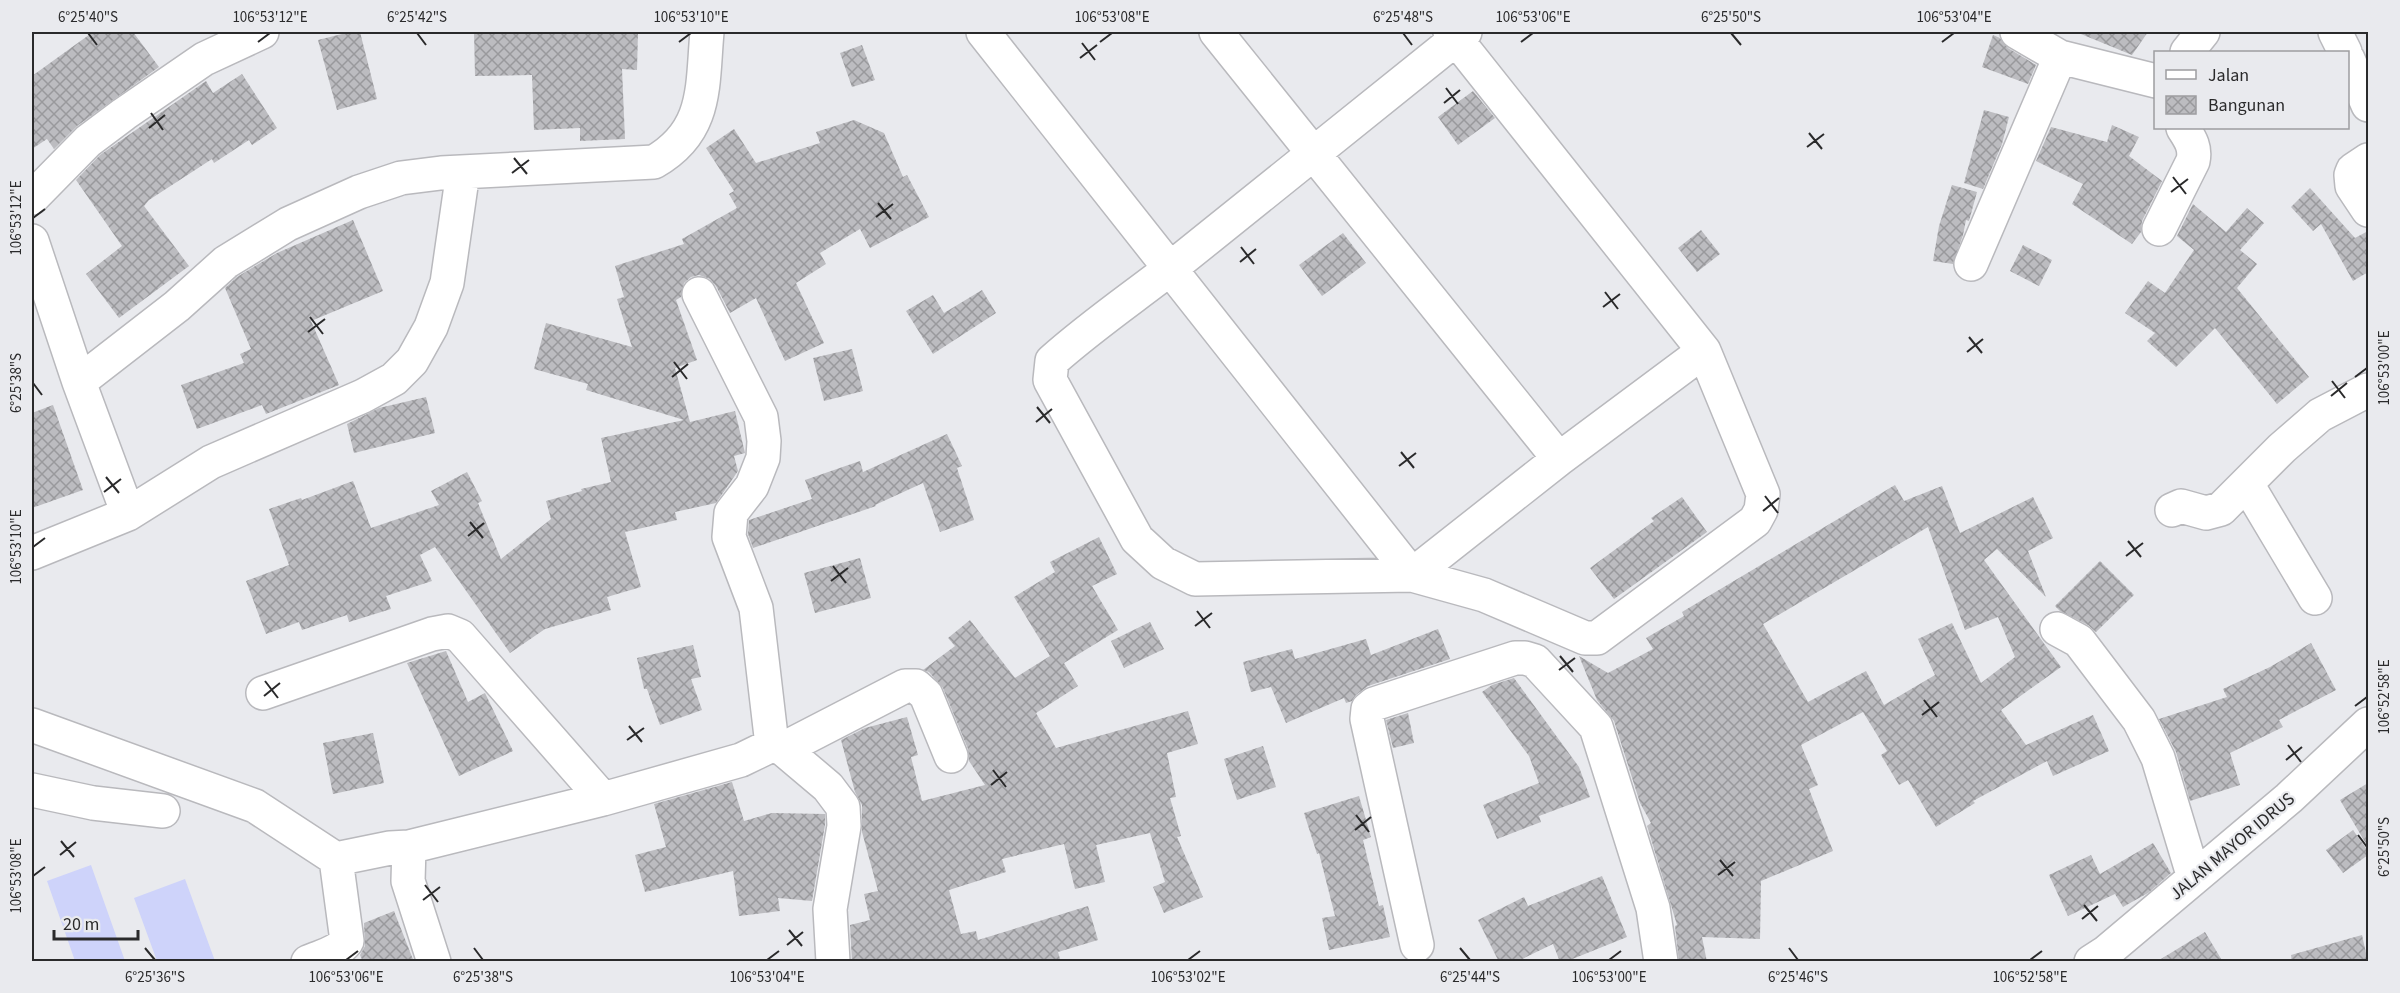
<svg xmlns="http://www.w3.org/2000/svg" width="2400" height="993" font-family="'Source Sans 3',sans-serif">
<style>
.pitch{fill:#ced3fa}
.building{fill:url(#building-cross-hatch);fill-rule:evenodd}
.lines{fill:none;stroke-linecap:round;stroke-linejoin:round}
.minor-casing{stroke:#b9b9bd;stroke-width:36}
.minor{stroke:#fff;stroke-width:33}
.ticks{fill:none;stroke:#2a2a2b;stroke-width:2}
.labels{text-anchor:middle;stroke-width:4.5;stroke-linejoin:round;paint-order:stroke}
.street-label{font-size:18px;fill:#2a2a2b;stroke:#e9eaee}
.neatline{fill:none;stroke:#2a2a2b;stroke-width:2}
.ticks-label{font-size:15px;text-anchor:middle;fill:#2a2a2b}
</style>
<defs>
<pattern id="building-cross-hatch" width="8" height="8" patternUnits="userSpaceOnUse" patternTransform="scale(1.5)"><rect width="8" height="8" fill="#bcbcc0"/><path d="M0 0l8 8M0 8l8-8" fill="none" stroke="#99999c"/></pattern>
</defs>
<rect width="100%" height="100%" fill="#e9eaee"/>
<path class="pitch" d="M91,865L125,961H75L47,881Z
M185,879L215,961H157L134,898Z"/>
<path class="building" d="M93,32H133L159,67L77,126L54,149L47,139L32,149V76Z
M350,32H360L377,99L337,110L318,40Z
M474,32H638L637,70L622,69L625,139L580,141V128L534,130L532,75L475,76Z
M2076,32H2148L2132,55Z
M1993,35L2000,38L2008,48L2036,65L2028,84L1982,67Z
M862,45L875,80L852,87L840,53Z
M242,74L277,128L252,145L249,140L214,163L212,159L149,200L144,206L189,266L119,318L86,274L122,246L76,180L100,155L206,81L213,93Z
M1473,91L1495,118L1458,145L1438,117Z
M1984,110L2009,117L2002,144L1983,189L1964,183Z
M854,120L884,133L903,177L907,175L929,217L870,248L860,229L820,253L826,264L796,283L824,343L785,361L756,298L730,313L716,286L710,279L699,275L691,277L684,283L681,297L676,300L697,360L675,368L690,422L735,411L745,453L734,456L738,471L716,503L675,512L677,520L625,532L641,587L607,597L611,610L545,629L510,653L435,547L420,555L432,581L386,596L391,609L349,622L347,615L302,630L299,622L266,634L246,581L289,565L269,509L301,498L302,500L353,481L371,528L439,505L431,491L467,472L482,501L478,503L501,559L551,519L546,501L582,491L581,489L611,482L601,438L684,420L586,390L588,384L534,369L546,323L632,347L617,299L624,297L615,266L684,244L682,239L737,208L729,194L734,191L706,148L734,129L756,163L820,143L816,132Z
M2112,125L2139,137L2129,156L2162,181L2142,221L2141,232L2132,244L2072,204L2083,184L2036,161L2051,127L2107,142Z
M1952,185L1977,192L1969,221L1966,220L1963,235L1953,264L1933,261L1939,226Z
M2310,188L2355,238L2368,231V272L2353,281L2321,224L2313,231L2291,207Z
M2193,204L2226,232L2247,208L2264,223L2240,250L2257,264L2237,288L2309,377L2277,404L2215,328L2176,367L2147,341L2155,333L2125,313L2148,281L2165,293L2194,250L2177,236Z
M353,220L383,291L311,321L339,385L266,414L262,405L197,429L181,385L244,363L240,354L251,349L225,288L237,277L277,253Z
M1701,230L1720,254L1697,272L1678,248Z
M1343,233L1366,263L1322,296L1299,265Z
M2023,245L2052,260L2039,286L2010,271Z
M982,290L996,313L933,354L906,311L933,295L944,313Z
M852,349L863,391L824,401L813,358Z
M426,397L435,433L354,453L347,424L379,408Z
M53,405L83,490L32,508V413Z
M947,434L962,466L957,468L974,520L940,532L923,483L875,505L876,506L753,548L748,534L749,520L812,499L805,480L860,461L863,472Z
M1895,485L1904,501L1942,486L1960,533L2033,497L2053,538L2028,551L2046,597L1997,549L1984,560L2061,667L2001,710L2026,745L2093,715L2109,751L2053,776L2047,761L1973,801L1975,803L1936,827L1908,780L1899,785L1881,755L1887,751L1863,712L1801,745L1818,785L1809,789L1833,851L1761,881L1760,939L1702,937L1707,962H1679L1675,926L1677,925L1648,829L1647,826L1651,823L1640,803L1614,721L1597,700L1579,656L1608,673L1653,649L1646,638L1684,616L1682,612ZM1928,527L1965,630L1998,617L2015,657L1981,683L1952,623L1918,639L1935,675L1884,705L1866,671L1808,702L1763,624Z
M1682,497L1707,532L1614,599L1590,568L1654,521L1651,518Z
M1099,537L1117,574L1092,586L1118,630L1064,663L1078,686L1036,713L1056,748L1188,711L1198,744L1167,753L1176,797L1170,798L1181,836L1177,837L1203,897L1164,913L1153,887L1165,882L1150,833L1096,845L1105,882L1075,889L1064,844L1002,859L1006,872L949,890L961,934L976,931L978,940L1088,906L1098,940L1058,952L1061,962H852L850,925L870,920L864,894L878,891L862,832V805L855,792L841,740L865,728L907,717L918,755L911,757L922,801L985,785L969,761L968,749L943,688L929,672L923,670L955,646L948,638L970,620L1015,678L1050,656L1014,597L1055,572L1050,562Z
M860,558L871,598L815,613L804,573Z
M2100,561L2134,595L2096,632L2088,625L2060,611L2055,606Z
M1150,622L1164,649L1124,668L1111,641Z
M1438,629L1450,659L1368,686L1356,695L1352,701L1346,703L1344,698L1286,723L1271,687L1251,692L1243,662L1292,649L1295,659L1366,639L1371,655Z
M2311,643L2336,690L2279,720L2283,727L2230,753L2240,785L2190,801L2176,752L2159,719L2227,697L2223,689L2270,667Z
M693,645L701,677L691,679L702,710L660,725L647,689H644L637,658Z
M446,651L468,702L485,693L513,751L459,776L407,663Z
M1514,678L1579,767L1590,797L1539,816L1541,822L1497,839L1483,805L1539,783L1529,756L1482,692L1492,685Z
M1408,713L1414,743L1393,748L1386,720Z
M373,733L384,783L333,794L323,743Z
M1263,746L1276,787L1237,800L1224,759Z
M732,782L744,821L772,813L825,814V825L812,901L778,898L780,911L739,916L733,871L645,892L635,855L666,847L654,804Z
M2368,783V847L2340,800Z
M1359,796L1371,837L1363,840L1379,906L1383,905L1390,937L1329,950L1322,918L1335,916L1319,853L1317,854L1304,813Z
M2353,830L2368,851V855L2343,873L2326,850Z
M2153,843L2171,873L2148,893L2123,907L2115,894L2068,916L2049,875L2091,855L2100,874Z
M1602,876L1627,937L1565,962H1560L1553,944L1516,962H1499L1478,920L1524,897L1528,906Z
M394,911L414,962H363L360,955L365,946L364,923Z
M2205,932L2223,962H2156Z
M2362,935L2368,962H2292L2291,955Z"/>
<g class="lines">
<g class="minor-casing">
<path id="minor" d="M983,32L1412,575L1559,459L1704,351
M1216,32L1559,459
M1450,32L1456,39L1704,351L1763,494L1761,510L1755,521L1597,638H1585L1484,595L1412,575L1195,579L1163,563L1137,539L1050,380L1052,361C1090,327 1131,299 1171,268C1266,192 1360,115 1456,39L1465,32
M2017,32L2060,57
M2335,32L2345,52
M2187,52L2203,32
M2348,59L2368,105
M2368,160L2353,170L2351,175L2352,186L2368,210
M32,198L88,141L124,114L204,59L262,32
M2159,229L2193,161C2196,147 2190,139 2183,128
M32,241L79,382L128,514
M1971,264L2060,57L2156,81
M699,294L761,417L764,441L763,458L752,486L731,513L729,537L756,608L772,745L783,749L828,787L843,807L844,826L830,909L833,962
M79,382L177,306L226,262L288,224L359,192L401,178L441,173L654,162C708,131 702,86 707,32
M2247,484L2315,598
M2172,510L2181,506L2206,513L2221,509L2282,448L2320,415L2368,390
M32,553L128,514L211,462L363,396L394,379L412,361L431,327L447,283L463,172
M2057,629L2079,641L2139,720L2158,758L2194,878
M263,693L432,634L448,631L460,636L603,799
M32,725L255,806L336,859L390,848L409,847L603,799L741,760L772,745
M783,749L905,686H916L926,695L951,756
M32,790L93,803L163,811
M409,847L408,881L434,962
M1417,945L1367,719L1368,709L1374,704L1515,658H1525L1535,661L1596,727L1653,908L1661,962
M308,962C322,956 338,953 347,941L336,859
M2091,962L2105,953L2289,798L2368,724"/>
</g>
<use href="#minor" class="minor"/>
</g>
<path class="ticks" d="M88,33L97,45M417,33L426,45M1403,33L1412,45M1731,33L1741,45M258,42L270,33M679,42L691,33M1100,42L1112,33M1521,42L1533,33M1942,42L1954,33M1082,43L1095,60M1080,58L1097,45M1446,88L1458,104M1444,103L1460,90M151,113L163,130M149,128L165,115M1809,133L1822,149M1807,147L1824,134M514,158L527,174M512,173L529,160M2173,177L2186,194M2171,192L2188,179M878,203L891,219M876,217L893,204M33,218L45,209M1241,247L1254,264M1240,262L1256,249M1605,292L1618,309M1603,307L1620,294M310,317L323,334M308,332L325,319M1969,337L1982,353M1967,352L1983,339M674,362L687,379M672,377L688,364M2355,377L2367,368M2332,381L2345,398M33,383L42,395M2331,396L2347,383M1037,407L1050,423M1036,422L1052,409M1401,452L1414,468M1399,466L1416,453M106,477L119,493M104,492L121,479M1765,496L1778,513M1763,511L1779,498M470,522L483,538M468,536L484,523M2128,541L2141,557M33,547L45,538M2126,556L2143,543M833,566L846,583M831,581L848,568M1197,611L1210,628M1195,626L1212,613M1560,656L1573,672M1559,670L1575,658M265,681L278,698M264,696L280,683M1924,700L1937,717M2355,706L2367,697M1922,715L1939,702M629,726L642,742M627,740L644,728M2288,745L2301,762M2286,760L2302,747M993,770L1006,787M991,785L1007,772M1356,815L1369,832M1355,830L1371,817M2358,835L2367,847M61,841L74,857M60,855L76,842M1720,860L1733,876M1718,875L1735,862M33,876L45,867M425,885L438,902M423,900L440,887M2084,905L2097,921M2082,919L2098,906M789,930L802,946M787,945L803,932M145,948L155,960M474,948L483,960M1460,948L1470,960M1789,948L1798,960M346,960L358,951M767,960L779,951M1188,960L1200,951M1609,960L1621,951M2030,960L2042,951"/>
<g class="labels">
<g class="street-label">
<text transform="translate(2232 846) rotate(-40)" y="6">JALAN MAYOR IDRUS</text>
</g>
</g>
<rect width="2400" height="993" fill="none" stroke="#e9eaee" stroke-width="66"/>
<rect x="2154" y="51" width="195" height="78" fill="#e9eaee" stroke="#9d9da0" stroke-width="1.5"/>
<rect x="2166" y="70" width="30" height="9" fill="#ffffff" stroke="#9d9da0" stroke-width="1.5"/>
<text x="2208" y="81" font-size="18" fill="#2a2a2b">Jalan</text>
<rect x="2166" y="96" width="30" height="18" fill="url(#building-cross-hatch)" stroke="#9d9da0" stroke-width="1.5"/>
<text x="2208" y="111" font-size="18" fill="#2a2a2b">Bangunan</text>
<path d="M54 930v9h84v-9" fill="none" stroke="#2a2a2b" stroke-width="3"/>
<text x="63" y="930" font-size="18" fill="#2a2a2b" stroke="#e9eaee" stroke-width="4.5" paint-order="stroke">20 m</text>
<rect x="33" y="33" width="2334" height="927" class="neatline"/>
<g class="ticks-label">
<text x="88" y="22">6°25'40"S</text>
<text x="270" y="22">106°53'12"E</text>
<text x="417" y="22">6°25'42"S</text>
<text x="691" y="22">106°53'10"E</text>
<text x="1112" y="22">106°53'08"E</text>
<text x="1403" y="22">6°25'48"S</text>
<text x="1533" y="22">106°53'06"E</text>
<text x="1731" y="22">6°25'50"S</text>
<text x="1954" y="22">106°53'04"E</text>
<text transform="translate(16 218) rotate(-90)" y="5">106°53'12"E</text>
<text transform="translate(2384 368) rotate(-90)" y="5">106°53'00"E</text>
<text transform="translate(16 383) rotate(-90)" y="5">6°25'38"S</text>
<text transform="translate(16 547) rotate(-90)" y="5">106°53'10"E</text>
<text transform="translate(2384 697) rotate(-90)" y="5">106°52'58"E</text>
<text transform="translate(2384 847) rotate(-90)" y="5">6°25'50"S</text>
<text transform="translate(16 876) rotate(-90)" y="5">106°53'08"E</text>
<text x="155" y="982">6°25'36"S</text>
<text x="346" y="982">106°53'06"E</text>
<text x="483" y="982">6°25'38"S</text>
<text x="767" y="982">106°53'04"E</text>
<text x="1188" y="982">106°53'02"E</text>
<text x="1470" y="982">6°25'44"S</text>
<text x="1609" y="982">106°53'00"E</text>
<text x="1798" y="982">6°25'46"S</text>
<text x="2030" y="982">106°52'58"E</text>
</g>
</svg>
